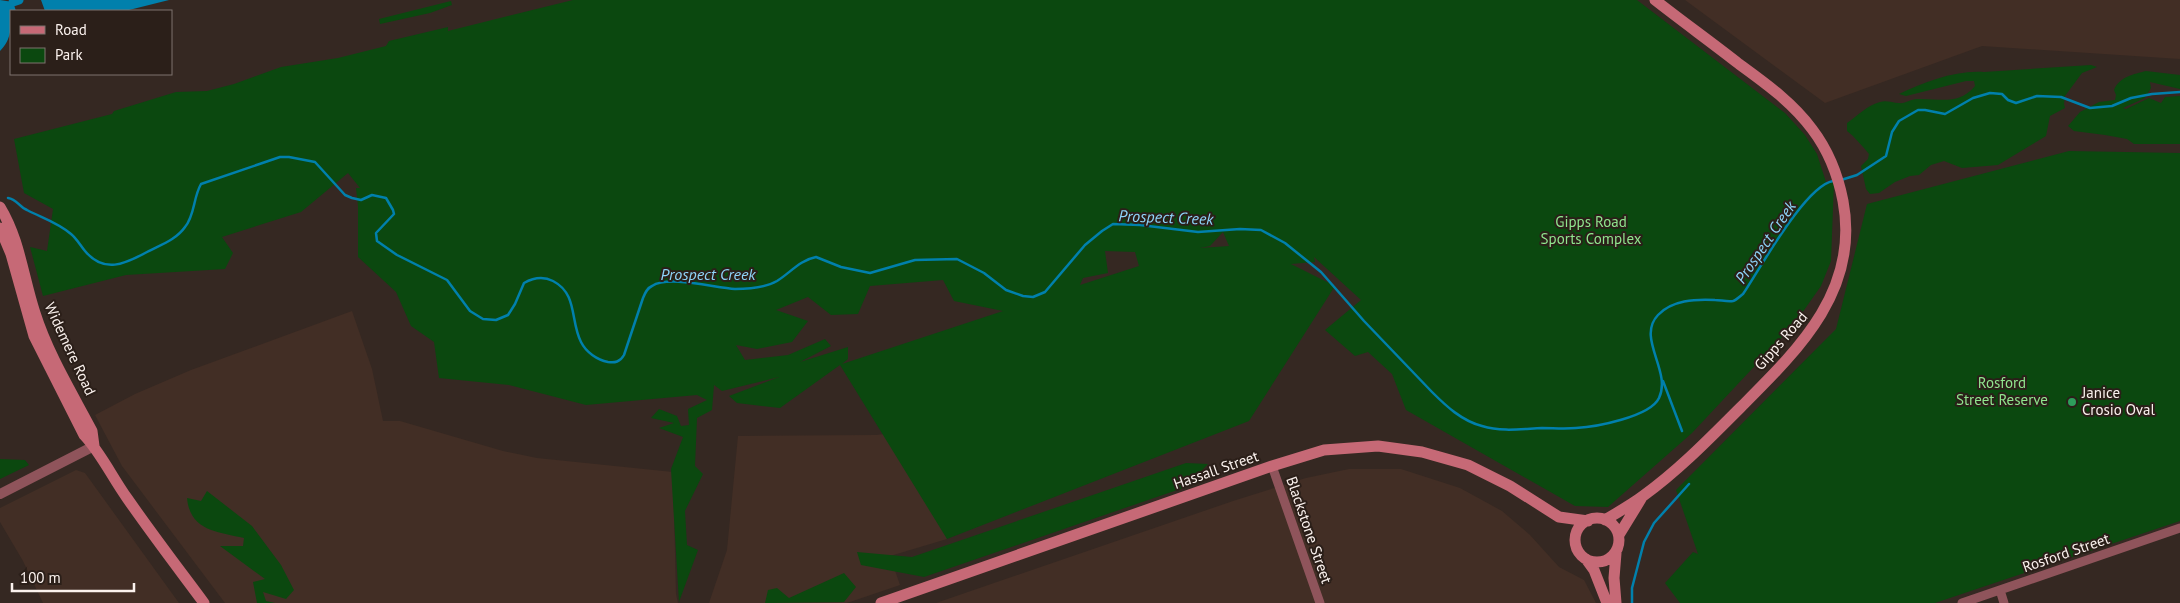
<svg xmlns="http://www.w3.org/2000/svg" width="2180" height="603" font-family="'PT Sans',sans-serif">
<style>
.built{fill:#422e25}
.green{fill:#0b480f;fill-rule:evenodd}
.water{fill:#0180ac}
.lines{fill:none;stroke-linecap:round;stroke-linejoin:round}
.stream{stroke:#0180ac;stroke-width:2.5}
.canal{stroke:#0180ac;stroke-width:9}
.minor{stroke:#8f545b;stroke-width:9}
.tertiary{stroke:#8f545b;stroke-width:10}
.secondary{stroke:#c66976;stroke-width:11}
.leisure-dot{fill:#2e9e5b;stroke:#2b1f19;stroke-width:2}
.labels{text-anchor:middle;stroke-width:4;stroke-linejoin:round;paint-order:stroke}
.park-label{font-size:15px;fill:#90e58e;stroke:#2b1f19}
.street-label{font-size:15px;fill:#fbf2ee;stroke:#2b1f19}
.poi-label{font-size:15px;fill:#fbf2ee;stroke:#2b1f19;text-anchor:start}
.water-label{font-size:16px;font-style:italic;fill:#8ed4f8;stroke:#2b1f19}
</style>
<rect width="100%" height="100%" fill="#352822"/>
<path class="built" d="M1685,0H2180V59L1982,46L1825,103Z
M352,311L372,369L383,421H400L503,451L537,458L673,472L676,594L678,603H225L122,466L95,415L135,394L191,370Z
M927,429L947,539L890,556L900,585L847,603H709L727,550L738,436L876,435Z
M1349,469H1401L1460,488L1502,511L1530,535L1559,567L1584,580L1596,603H936L1233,501L1306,478Z
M76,470L85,473L179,603H43L23,561L0,522V508Z"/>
<path class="green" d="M573,0H1637L1785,113L1805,135L1817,154L1826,182H1834L1831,261L1821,286L1795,323L1692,433L1608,507L1575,506L1406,410L1392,374L1368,352L1355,356L1325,330L1361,300L1314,257L1315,262L1291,264L1335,286L1249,421L947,539L840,365L780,408L737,403L729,396L779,377L722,391L714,385L712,410L697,418L695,466L703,474L685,511L687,545L698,550L679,602L671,469L683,437L659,428L674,423L651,418L659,409L677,416L681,426L689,425L688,409L707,400L697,395L586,405L509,385L439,378L434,342L411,326L396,292L358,257V206L356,188H360L348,173L301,212L222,237L233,253L225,269L126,275L43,296L30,247L47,251L53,209L24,193L14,139L112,114L114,111L176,92L207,91L234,84L281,67L338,58L386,46L389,41L448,27V31ZM1223,232L1229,246L1200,248L1210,246ZM1105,251L1135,252L1139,266L1080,285L1083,278L1108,273ZM943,280L954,301L1003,311L842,364L848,359V347L800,362L831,346L825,339L788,355L745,360L736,345L757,349L792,342L808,321L776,310L808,297L831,315L858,314L870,286Z
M451,1L452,5L430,13L380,24L379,19Z
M2091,65L2097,67L2082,73L2065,96L2064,104L2065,108L2050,116L2046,136L1998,165L1962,168L1944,161L1931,165L1919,175L1910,176L1895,182L1879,193L1870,194L1866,189L1861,166L1868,159L1869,154C1864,148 1854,136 1847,131V123C1857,116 1868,105 1880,102C1887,100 1892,103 1899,103C1905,104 1911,99 1917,99C1940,98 1958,106 1975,86L1974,81H1966L1906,96L1899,94C1925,82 1955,70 1984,72Z
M2146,71L2180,75V89L2150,82L2151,88L2145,98L2123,108L2126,109L2149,98L2161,103L2165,97L2180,96V144H2134L2127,139L2105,135L2074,131L2068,126L2080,112L2099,102L2115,100L2116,95L2114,90C2119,77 2134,74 2146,71Z
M2069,151L2180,153V521L1935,603H1680L1665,583L1693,552L1698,554L1676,490L1836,329L1867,204Z
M0,459L25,460L29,465L0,479Z
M1186,463L1208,464L1186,487L924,577L861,565L857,552L912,557Z
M207,491L252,526L281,565L294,590L286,599L263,592L266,601L275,603H257L253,582L265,579L220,546H243L244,538C218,532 190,531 187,498L201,501Z
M844,573L856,587L844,602L765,603L768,590L777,588L789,598Z"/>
<path class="water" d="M0,0L13,2L16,11H11C11,27 12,39 0,51Z
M41,0H169L125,11H45Z"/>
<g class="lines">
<path class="stream" d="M1841,180L1857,175L1886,156L1892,132L1899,121L1918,110H1925L1945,114L1973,98L1990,93L2002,94L2008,100L2016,103L2037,96L2061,97L2090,108L2112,106L2131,98L2152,94L2180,92
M8,198C17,199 19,207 27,210C42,218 57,222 71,234C77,239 80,245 85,251C104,274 125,264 147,252C160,245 176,240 185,227C195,215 193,198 201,184L280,157H289L315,162L345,195L352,198L361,200L372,195L386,198L393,210L394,214L376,233L377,241L397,255L447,280L470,311L483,319L496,320L508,315L515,304L524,283C533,278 543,276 553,281C578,294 570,321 581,342C586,352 597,360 608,362C615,363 620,362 624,355L643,298C645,293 647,288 652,286C669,275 715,288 735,289C749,289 765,288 777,281C790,273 800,260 816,257L841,267L870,273L915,260L957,259L984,273L1006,290L1023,296L1033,297L1045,292L1085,245L1102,231L1113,224L1140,225L1198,232L1240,229L1261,230L1285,243L1321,272L1364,321L1432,392C1446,406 1462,421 1482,426C1502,432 1521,429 1542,428C1553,428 1564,429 1576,428C1595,427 1650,417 1659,398C1672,371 1636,338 1658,315C1672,300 1695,299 1715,300C1720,300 1728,302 1733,301C1737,300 1740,296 1743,294C1760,269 1805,186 1833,181
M1663,381L1682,431
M1632,603V588L1644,542L1654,523L1689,484"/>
<path class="canal" d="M13,2L19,0"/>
<path class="minor" d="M1272,466L1320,603
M2000,590L2004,603
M1962,603L2180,528"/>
<path class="tertiary" d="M0,494L94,446"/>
<path class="secondary" d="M0,207C20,240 23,277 35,313C48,354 72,393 92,431L94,446
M0,228L11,254L34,336L84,435C101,453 112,477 127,498C152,534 178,568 204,603
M1575 540a22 22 0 1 1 44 0a22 22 0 1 1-44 0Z
M1605,520C1618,512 1631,505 1643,496C1679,470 1710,438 1741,407C1799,349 1860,290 1843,201C1838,175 1828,150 1812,129C1792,102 1765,83 1739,64C1711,42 1683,22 1655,0
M1619,535L1641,499
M1616,553L1614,578L1616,603
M1586,559L1594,570L1607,603
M881,603L1272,466L1324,450L1378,446L1422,452L1468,465L1510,486L1559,517L1588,521"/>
</g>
<circle class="leisure-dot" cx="2072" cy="402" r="5"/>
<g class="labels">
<g class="park-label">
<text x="1591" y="227">Gipps Road<tspan x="1591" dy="17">Sports Complex</tspan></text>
<text x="2002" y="388">Rosford<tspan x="2002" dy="17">Street Reserve</tspan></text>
</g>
<g class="street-label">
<text transform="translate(1781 341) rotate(-49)" y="5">Gipps Road</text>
<text transform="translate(70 349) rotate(65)" y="5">Widemere Road</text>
<text transform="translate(1216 470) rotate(-19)" y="5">Hassall Street</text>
<text transform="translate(1309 530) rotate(71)" y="5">Blackstone Street</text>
<text transform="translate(2066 553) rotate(-19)" y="5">Rosford Street</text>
</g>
<g class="poi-label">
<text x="2082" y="398">Janice<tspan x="2082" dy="17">Crosio Oval</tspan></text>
</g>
<g class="water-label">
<text transform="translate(1166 217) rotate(2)" y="6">Prospect Creek</text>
<text transform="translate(1765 242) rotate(-56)" y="6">Prospect Creek</text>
<text x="708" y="280">Prospect Creek</text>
</g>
</g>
<rect x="10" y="10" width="162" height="65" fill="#2b1f19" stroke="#7e736e"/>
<rect x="20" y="26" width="25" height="8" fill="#c66976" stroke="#7e736e"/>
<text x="55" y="35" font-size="15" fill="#fbf2ee">Road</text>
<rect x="20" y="48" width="25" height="15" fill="#0b480f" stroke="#7e736e"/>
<text x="55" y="60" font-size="15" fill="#fbf2ee">Park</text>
<path d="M12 583v8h122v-8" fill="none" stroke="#fbf2ee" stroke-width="2.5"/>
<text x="20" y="583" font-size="15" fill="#fbf2ee" stroke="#2b1f19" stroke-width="4" paint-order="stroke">100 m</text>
</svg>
